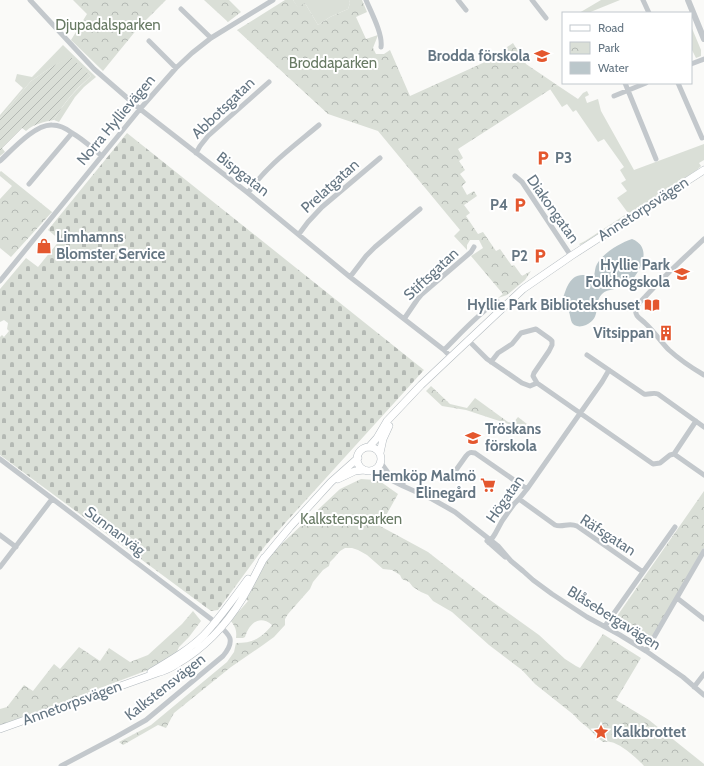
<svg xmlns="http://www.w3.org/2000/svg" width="704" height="766" font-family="Cabin,sans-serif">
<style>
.grass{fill:#dadfd7}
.cemetery{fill:url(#cemetery-stones)}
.park{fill:url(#park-crowns)}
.garden{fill:url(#garden-furrows)}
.water{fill:#bbc7cb}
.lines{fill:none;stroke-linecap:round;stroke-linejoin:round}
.secondary-casing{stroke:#b3babf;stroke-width:8}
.minor{stroke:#c3c8cc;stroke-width:5}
.tertiary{stroke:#c3c8cc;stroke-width:6}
.secondary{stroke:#fff;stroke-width:7}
.labels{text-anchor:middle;stroke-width:4;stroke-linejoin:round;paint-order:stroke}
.park-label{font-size:15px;fill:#687a64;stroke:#fff}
.poi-label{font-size:15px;font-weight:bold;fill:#657683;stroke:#fff;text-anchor:end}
.street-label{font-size:15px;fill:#657683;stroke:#fff}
</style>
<defs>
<pattern id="cemetery-stones" width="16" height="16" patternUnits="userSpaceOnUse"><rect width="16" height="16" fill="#dadfd7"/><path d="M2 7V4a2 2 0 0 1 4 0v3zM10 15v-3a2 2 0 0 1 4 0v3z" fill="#b4b9b4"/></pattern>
<pattern id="park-crowns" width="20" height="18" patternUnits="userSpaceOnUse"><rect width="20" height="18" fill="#dadfd7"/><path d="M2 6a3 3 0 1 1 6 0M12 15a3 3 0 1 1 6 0" fill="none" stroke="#b4b9b4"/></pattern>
<pattern id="garden-furrows" width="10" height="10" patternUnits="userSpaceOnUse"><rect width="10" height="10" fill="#dadfd7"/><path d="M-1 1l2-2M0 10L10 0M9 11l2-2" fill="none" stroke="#b4b9b4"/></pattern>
</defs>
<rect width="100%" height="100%" fill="#fafaf8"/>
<path class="grass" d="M293,0H349L350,3L348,9L330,17L318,25L305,3L298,8Z
M601,0H620L588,13H579Z
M691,26L701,50V56L696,58L691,48Z
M63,45L96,77L84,87L75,97L59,122L54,120C65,101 75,91 91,76L70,57L50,68L31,81L0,118V115L23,88L15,81L17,74L32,77Z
M557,85L578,99L583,93L587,91L589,95L585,97L587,103L598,99L601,111L634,170L704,144V160L699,163L701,166L697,170L587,242L580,245L579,244L585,241L628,213L617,198L627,191L621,183L626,180L620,170L624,167L604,139L598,142L576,110L573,112L567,104L562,107L550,89Z"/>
<path class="cemetery" d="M127,133L424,370L286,522L265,546L218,610L211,611L0,455V337L2,335L4,337L9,331L7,329L8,323L4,320L0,322V289L26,258L38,267L60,240L48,230Z"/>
<path class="park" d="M73,0H166L138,28L103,71L71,40L87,14Z
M204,0H229L241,12L228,22Z
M285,0H293L298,7L305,3L318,25L330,17L348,9L350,3L349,0H362L367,12L356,17L366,39L378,35L373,48L376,54H384L390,50L410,96L485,62L513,43L526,64L557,85L458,149L463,158L459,161L465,170L460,174L466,182L462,186L467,195L474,191L477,196L464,205L470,213L466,216L478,234L483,232L496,251L500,249L512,266L514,265L522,276L531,271L525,280L507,295L498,298L503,294L471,256L483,248L479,240H470L467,245V250L454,236L460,230L378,131L328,114L237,30Z
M1,171L52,212L11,257L0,248V199L12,186L0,176V172Z
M431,386L450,404L467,408L475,398L508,422L513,423L518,417L527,424L524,429L466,410L442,406L426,391Z
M361,479L375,480L381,482L398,494L380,526L428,552L483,595L539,635L565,659L576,666L580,668L603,634L641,658L616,700L649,720L704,764V766H644C637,758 620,743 610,742C608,741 605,742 603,742C597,738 593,732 587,727C582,723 578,720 574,715L535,684L522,670L489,645L452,612L433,601L428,595L421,592L413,587L409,582L402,579L400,575L392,570L383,569L367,555L358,550L352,548H345L340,551L334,558L330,562L329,566L323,570L313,582L310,589L288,614L285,619V625L274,637L263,645L231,667L174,713L166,728L158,725L123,745L119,742L151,725L227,662L234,652L236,643C253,643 262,638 272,625C259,614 249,624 245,637L243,638H236C237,630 235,626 230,620L241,609L248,601L245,599L264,565L273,552L340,489Z
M704,491V548L650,642L633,631L616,622L615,619Z
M193,611L201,621L189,637L179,647L176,654L148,670L0,726V709L7,707L24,685L33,691L54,664L60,669L79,647L100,661L109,648L130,662L148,655L182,624Z"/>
<path class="garden" d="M70,56L91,76C75,90 65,101 54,120C43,122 34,124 26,131L22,128L2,148L5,152L0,156V118L31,81L50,68Z"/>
<path class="water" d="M632,239C655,248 639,276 625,286C618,290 608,288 602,294C592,304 603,317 586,325C583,326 580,327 577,326C570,325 571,317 569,312C567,308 564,304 562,301C566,290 569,274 584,275C588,275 589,277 594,276C595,272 595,267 597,264C603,253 620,243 632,239Z"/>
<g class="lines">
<g class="secondary-casing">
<path id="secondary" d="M357 459a12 12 0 1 1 24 0a12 12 0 1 1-24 0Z
M369,447L377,438L387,421L421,385L523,289L571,256L704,170
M380,453L383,439L389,426
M338,479L355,471L364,470
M262,561L290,527L331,482L358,458
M151,672C169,661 189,650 204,635C220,618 234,598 248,579
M0,729L157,673C164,671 171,668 177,664C203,649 226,625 242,599C250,586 257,571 264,558"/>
</g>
<path class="minor" d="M30,0L94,69L140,109L248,193L350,277L444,350L451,357
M366,0C371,12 383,34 381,47
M458,0L466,10
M532,0L546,18
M643,0L649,13
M181,9L211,38
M149,41L176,68
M691,64L704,59
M625,83L656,159
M678,83L702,138
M614,96L646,83
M196,153L200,146L208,136L269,82
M0,161C12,150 35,124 52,125C59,125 67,129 72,133C83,139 92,148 102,156
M515,176L522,182L571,256
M29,184L72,133
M248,193C266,166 294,146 319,125
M299,234L308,222L322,207L380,158
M704,239C684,258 664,276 645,297C642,300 637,304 636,309C634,316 641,319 645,323C654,331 661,342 669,350C680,360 692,368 704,375
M350,277L366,256L375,247L420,209
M0,281L140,109L176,68L192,53L211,38L273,0
M404,319L417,300L422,294L471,252L474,247
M468,340L487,359L522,383L530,386L537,383L653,464L660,463L670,455L674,454L704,475
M444,350C461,333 477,315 497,301
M587,355L644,394C649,395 653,392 658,394L704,427
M491,362L498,353L512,344L521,333L536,329L550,339L552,341V345L549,351L534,373L533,376L537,383
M674,454L696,421
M0,459L215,622C229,634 237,639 223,656L146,720L116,737L61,766
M381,463L389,474L403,484
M373,471L403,486L432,499L455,512L498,546L511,561L523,571L533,580L552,594L587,617L620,635L646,651L683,677L704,695
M451,477L466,456C469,452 471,452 475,453L527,489
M519,499L555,525C563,528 568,522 577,526L643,572L675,527
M0,535L16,547
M487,541L505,557
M489,543L495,534L502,521L514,504L519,499L527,489L602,382L609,370
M0,567L52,499
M677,598L704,619
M605,626L643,572
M646,651L704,551
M694,687L704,674"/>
<path class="tertiary" d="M688,0L704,39"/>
<use href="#secondary" class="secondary"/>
</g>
<defs>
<g id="school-bare" transform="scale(1.2)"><path d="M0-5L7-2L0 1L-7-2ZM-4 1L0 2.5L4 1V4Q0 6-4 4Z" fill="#e4572e" stroke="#fff" stroke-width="2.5" paint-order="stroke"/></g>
<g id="parking-bare" transform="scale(1.2)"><path d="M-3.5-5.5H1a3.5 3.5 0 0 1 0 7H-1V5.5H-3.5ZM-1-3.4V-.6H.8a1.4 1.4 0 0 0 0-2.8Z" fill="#e4572e" stroke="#fff" stroke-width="2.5" paint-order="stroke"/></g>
<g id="shop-bare" transform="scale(1.2)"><path d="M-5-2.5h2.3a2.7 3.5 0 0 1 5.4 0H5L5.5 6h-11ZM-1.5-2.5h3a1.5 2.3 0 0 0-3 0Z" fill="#e4572e" stroke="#fff" stroke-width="2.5" paint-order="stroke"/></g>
<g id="university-bare" transform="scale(1.2)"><path d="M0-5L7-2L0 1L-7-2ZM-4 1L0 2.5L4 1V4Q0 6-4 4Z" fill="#e4572e" stroke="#fff" stroke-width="2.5" paint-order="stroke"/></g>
<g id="library-bare" transform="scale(1.2)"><path d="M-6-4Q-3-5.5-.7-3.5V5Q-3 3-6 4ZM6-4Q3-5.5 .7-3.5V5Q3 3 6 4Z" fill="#e4572e" stroke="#fff" stroke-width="2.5" paint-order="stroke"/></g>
<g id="building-bare" transform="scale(1.2)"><path d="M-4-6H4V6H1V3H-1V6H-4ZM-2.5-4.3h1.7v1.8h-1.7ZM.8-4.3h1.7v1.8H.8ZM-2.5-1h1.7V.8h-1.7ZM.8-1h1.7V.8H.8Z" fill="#e4572e" stroke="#fff" stroke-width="2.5" paint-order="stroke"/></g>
<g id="supermarket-bare" transform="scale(1.2)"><path d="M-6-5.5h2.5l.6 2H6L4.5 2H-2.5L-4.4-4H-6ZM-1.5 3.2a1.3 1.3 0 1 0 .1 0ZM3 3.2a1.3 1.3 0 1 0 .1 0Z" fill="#e4572e" stroke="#fff" stroke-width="2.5" paint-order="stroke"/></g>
<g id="sight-bare" transform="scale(1.2)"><path d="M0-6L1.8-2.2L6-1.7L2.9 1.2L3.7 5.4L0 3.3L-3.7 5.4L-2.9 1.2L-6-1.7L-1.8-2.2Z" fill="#e4572e" stroke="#fff" stroke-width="2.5" paint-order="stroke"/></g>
</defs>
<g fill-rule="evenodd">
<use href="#school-bare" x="542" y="56"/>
<use href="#parking-bare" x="543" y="158"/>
<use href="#parking-bare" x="520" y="205"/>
<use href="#shop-bare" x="44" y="246"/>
<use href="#parking-bare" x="540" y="256"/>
<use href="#university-bare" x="682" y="274"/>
<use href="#library-bare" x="652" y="305"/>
<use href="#building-bare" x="666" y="333"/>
<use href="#school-bare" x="473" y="438"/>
<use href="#supermarket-bare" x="488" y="485"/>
<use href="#sight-bare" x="601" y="732"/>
</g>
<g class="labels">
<g class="park-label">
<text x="108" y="30">Djupadalsparken</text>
<text x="333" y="68">Broddaparken</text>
<text x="351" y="524">Kalkstensparken</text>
</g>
<g class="poi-label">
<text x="530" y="61">Brodda förskola</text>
<text x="555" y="163" text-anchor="start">P3</text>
<text x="508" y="210">P4</text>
<text x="56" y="242" text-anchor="start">Limhamns<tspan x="56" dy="17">Blomster Service</tspan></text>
<text x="528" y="261">P2</text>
<text x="670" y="270">Hyllie Park<tspan x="670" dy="17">Folkhögskola</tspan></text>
<text x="640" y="310">Hyllie Park Bibliotekshuset</text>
<text x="654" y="338">Vitsippan</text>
<text x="485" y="434" text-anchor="start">Tröskans<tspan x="485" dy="17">förskola</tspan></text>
<text x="476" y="481">Hemköp Malmö<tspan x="476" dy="17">Elinegård</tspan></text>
<text x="613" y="737" text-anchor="start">Kalkbrottet</text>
</g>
<g class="street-label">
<text transform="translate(223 108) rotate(-44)" y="5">Abbotsgatan</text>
<text transform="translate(116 120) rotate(-50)" y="5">Norra Hyllievägen</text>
<text transform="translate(243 174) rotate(38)" y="5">Bispgatan</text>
<text transform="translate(330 186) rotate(-42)" y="5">Prelatgatan</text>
<text transform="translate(553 209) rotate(55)" y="5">Diakongatan</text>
<text transform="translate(643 209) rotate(-33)" y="5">Annetorpsvägen</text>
<text transform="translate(431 274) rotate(-43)" y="5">Stiftsgatan</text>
<text transform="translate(505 499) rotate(-55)" y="5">Högatan</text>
<text transform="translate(115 531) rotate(37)" y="5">Sunnanväg</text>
<text transform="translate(608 535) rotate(33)" y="5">Räfsgatan</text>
<text transform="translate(614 618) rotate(32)" y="5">Blåsebergavägen</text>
<text transform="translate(165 687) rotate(-38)" y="5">Kalkstensvägen</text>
<text transform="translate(72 703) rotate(-20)" y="5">Annetorpsvägen</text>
</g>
</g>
<rect x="562" y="12" width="130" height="72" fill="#ffffff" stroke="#c1c8cd"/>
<rect x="570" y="25" width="20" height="6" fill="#ffffff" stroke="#c1c8cd"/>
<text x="598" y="32" font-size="12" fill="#657683">Road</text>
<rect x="570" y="42" width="20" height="12" fill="url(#park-crowns)" stroke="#c1c8cd"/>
<text x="598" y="52" font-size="12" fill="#657683">Park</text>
<rect x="570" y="62" width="20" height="12" fill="#bbc7cb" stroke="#c1c8cd"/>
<text x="598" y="72" font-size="12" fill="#657683">Water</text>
</svg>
